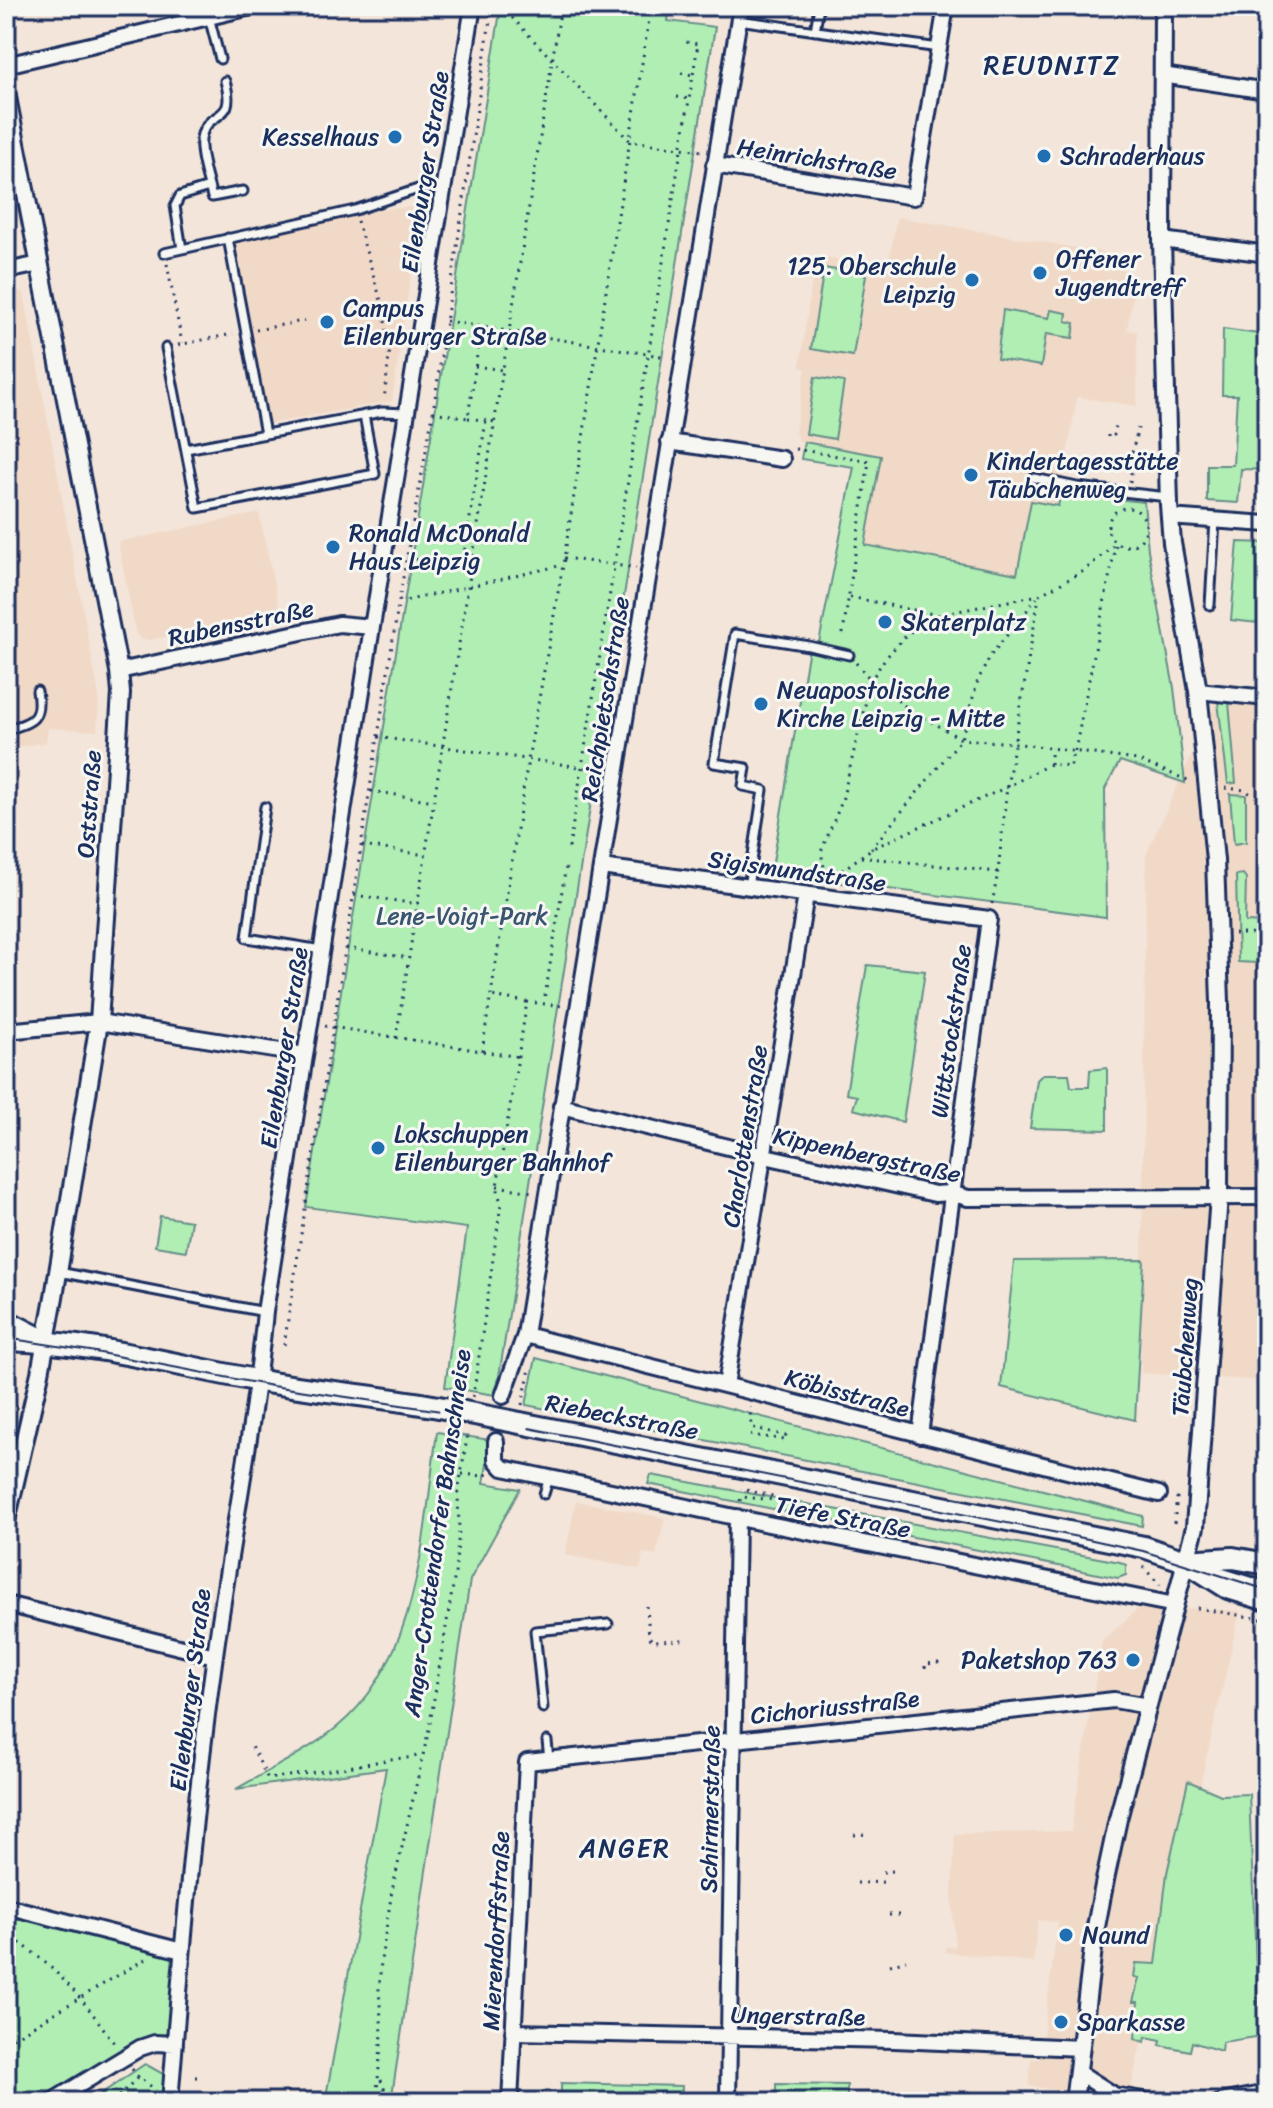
<svg xmlns="http://www.w3.org/2000/svg" width="1273" height="2108" font-family="Sriracha,sans-serif">
<style>
.built{fill:#f1d9c7}
.green{fill:#b0eeb4;stroke:#668e89;stroke-width:2}
.lines{fill:none;stroke-linecap:round;stroke-linejoin:round}
.minor-tunnel{stroke:#c8c1c0;stroke-width:14;stroke-dasharray:14 7;stroke-linecap:butt}
.service-casing{stroke:#1b2f5e;stroke-width:13}
.minor-casing{stroke:#1b2f5e;stroke-width:20}
.tertiary-casing{stroke:#1b2f5e;stroke-width:22}
.secondary-casing{stroke:#1b2f5e;stroke-width:26}
.path{stroke:#1b2f5e;stroke-width:3;stroke-dasharray:2 6;stroke-linecap:butt}
.service{stroke:#f6f6f2;stroke-width:7}
.minor{stroke:#f6f6f2;stroke-width:14}
.tertiary{stroke:#f6f6f2;stroke-width:16}
.secondary{stroke:#f6f6f2;stroke-width:20}
.tram{stroke:#1b2f5e;stroke-width:2}
.secondary-bridge-casing{stroke:#1b2f5e;stroke-width:26;stroke-linecap:butt}
.secondary-bridge{stroke:#f6f6f2;stroke-width:20}
.poi-dot{fill:#1f6fb2;stroke:#f6f6f2;stroke-width:3}
.labels{text-anchor:middle;stroke-width:6;stroke-linejoin:round;paint-order:stroke}
.poi-label{font-size:24px;fill:#1b2f5e;stroke:#f6f6f2;text-anchor:start}
.street-label{font-size:24px;fill:#1b2f5e;stroke:#f6f6f2}
.park-label{font-size:24px;fill:#39556f;stroke:#f6f6f2}
.neighbourhood-label{font-size:26px;letter-spacing:2px;fill:#1b2f5e;stroke:#f6f6f2}
</style>
<rect width="100%" height="100%" fill="#f3e5d9"/>
<filter id="ink" filterUnits="userSpaceOnUse"><feTurbulence type="fractalNoise" baseFrequency=".0125" numOctaves="2"/><feDisplacementMap in="SourceGraphic" scale="16" xChannelSelector="R" yChannelSelector="G"/><feConvolveMatrix kernelMatrix="1 2 1 2 8 2 1 2 1" color-interpolation-filters="sRGB"/></filter>
<g filter="url(#ink)">
<path class="built" d="M421,206L392,401L268,424L235,244L375,210Z
M897,217L1118,255L1125,274L1122,293L1133,295L1127,330L1137,332V406L1077,397L1058,506L1031,501L1017,574L864,545L881,457L809,445L798,440L795,432L806,369L800,367L815,257L888,267Z
M14,287L24,294L99,696L97,731L48,728L46,742L6,749V289Z
M259,513L280,612L150,640L141,639L136,634L118,542Z
M1216,701L1267,706L1266,1381L1141,1373L1146,855Z
M576,1501L665,1518L656,1555L643,1553L640,1569L565,1555Z
M1141,1606L1240,1611L1128,2101L1029,2086L1031,2059H1040L1058,1922L1038,1920L1033,1962L945,1952V1947H955L952,1893L955,1834L1071,1831L1102,1641Z"/>
<path class="green" d="M501,6H670L668,21L715,27L496,1395L445,1387L467,1228L306,1207Z
M824,268L866,275L853,356L811,349Z
M1263,305H1267V470L1241,469L1238,503L1207,501V465H1233L1237,395H1222L1223,329L1259,334Z
M1003,310L1049,318L1051,310L1067,313L1066,321L1075,323L1073,338L1046,334L1041,366L997,359Z
M815,377L844,382L835,439L806,434Z
M804,442L881,456L865,545L1017,574L1031,501L1058,506L1061,493L1144,502L1148,550L1174,688L1185,783L1120,761L1105,789L1106,917L771,874L810,642L819,643L854,467L801,459Z
M1238,542L1267,543V624L1231,620Z
M1218,702H1229L1236,783L1228,784Z
M1230,794L1246,795V842L1234,844Z
M1243,874L1246,878L1245,922L1267,923V948H1258L1257,963L1238,962L1236,875Z
M867,965L925,971L903,1122L853,1109L857,1096L846,1094Z
M1107,1068V1130L1030,1128L1037,1080L1043,1074H1069L1071,1087H1089L1090,1070Z
M160,1216L191,1221L186,1251L155,1246Z
M1144,1260L1135,1420L1001,1387L1014,1261Z
M536,1358L1143,1516L1142,1526L526,1405Z
M437,1432L491,1440L484,1483L520,1489L470,1580L391,2102H325L386,1768L236,1789C269,1770 306,1752 336,1728C421,1659 423,1532 437,1432Z
M651,1475L1120,1562L1126,1565V1575L1118,1578L648,1484Z
M1188,1781L1221,1795L1249,1794L1257,1988L1262,2036L1222,2042L1221,2051L1192,2042L1190,2051L1160,2045L1161,2040L1146,2037L1145,2042L1135,2039L1138,2002H1133L1139,1978L1134,1977L1136,1963L1156,1964L1167,1873Z
M6,1906L182,1951L175,2044L155,2043L51,2102H6Z
M145,2064L165,2075L162,2102H89Z
M561,2083L682,2086L681,2102H561Z
M776,2084L847,2085V2102H776Z"/>
<g class="lines">
<path class="minor-tunnel" d="M496,1441L503,1396"/>
<g class="service-casing">
<path id="service" d="M209,17L220,59
M738,20L939,48
M815,31L819,6
M225,81C237,123 210,109 202,134C197,148 208,182 212,197L243,191
M209,187L180,196L175,206L182,249L355,210L424,187L442,191
M228,238L265,434
M164,253L182,249
M6,323L7,322
M166,348L197,508L375,474L364,415
M186,449L382,412L407,413
M1034,478L1077,487L1168,497
M1210,605L1215,520
M6,730C32,722 42,720 37,691
M265,807L247,938L322,950
M748,887L763,790L743,786L746,768L714,763L735,634L809,646L849,655
M59,1272L265,1312
M544,1494L549,1478
M1218,1571L1267,1586
M543,1708L535,1631L608,1624
M547,1741L549,1760"/>
</g>
<g class="minor-casing">
<path id="minor" d="M6,65L255,6
M1162,75L1267,91
M714,165L914,197L946,6
M1162,240L1267,254
M6,271L40,264
M669,442L782,459
M1169,517L1267,524
M119,671L339,624L372,627
M1198,691L1267,698
M601,867L989,919L920,1435
M6,1031L99,1022L305,1055
M561,1106L765,1156L935,1194L950,1193L968,1198L1267,1197
M525,1335L1159,1494
M726,1385L806,895
M503,1396L525,1335L741,6
M496,1441V1460L503,1468L763,1523L1175,1605
M6,1604L215,1656
M6,1906L182,1951
M513,2032L894,2040L1081,2048
M1078,2072L1125,2102
M1119,2096L1155,2102
M51,2102L140,2048L155,2043L175,2044
M170,2102C182,1953 194,1803 215,1655C231,1540 254,1427 265,1312L372,627L473,6
M510,2102L527,1762L1114,1700L1148,1706
M728,2102L737,1517
M1220,2102L1267,2093"/>
</g>
<g class="tertiary-casing">
<path id="tertiary" d="M6,92L119,671L121,693L99,1022L54,1297L40,1373L6,1521
M1074,2102L1095,1932L1105,1880L1118,1819L1195,1527L1219,1196L1220,1002L1215,860L1198,691L1172,543L1169,505L1162,240L1163,6"/>
</g>
<g class="secondary-casing">
<path id="secondary" d="M6,1321L39,1338
M6,1340C96,1342 184,1368 272,1383C331,1393 390,1397 449,1409
M520,1423L1144,1547L1185,1561L1228,1588L1267,1600
M1185,1561L1233,1558L1267,1564"/>
</g>
<path class="path" d="M501,6L630,141L702,151
M1108,6H1113
M681,73L693,75
M677,97L689,99
M357,221L382,304L390,348L384,400
M167,264L182,343
M446,321L667,357
M256,330L308,320
M178,345L233,334
M475,366L503,370
M433,412L468,418L481,327
M468,418L496,422
M1108,437V434L1114,435L1115,425
M795,449L869,461L842,640
M1130,482L1132,466L1129,465L1138,428
M1108 527a19 19 0 1 1 38 0a19 19 0 1 1-38 0Z
M407,558L462,566L486,421
M564,558L636,568
M850,597L938,615
M399,600L405,601L563,565
M856,663L871,680L905,706L961,739L1014,743L1137,760L1190,781
M378,737L600,770
M1075,751L1116,543
M1050,764L1052,748
M1225,788L1245,790L1255,797
M371,791L434,801
M362,846L426,855
M569,848L698,44L686,42
M871,849L961,739L978,680L991,655L1037,598
M861,857L998,872L1007,787L1039,597
M829,880L871,849L1007,787L1050,764L1071,766L1073,750
M827,882L821,852L842,801L871,680L884,660L907,634L938,615L1039,595L1084,571L1116,543
M354,895L418,904
M992,904L998,872
M1234,934H1267
M346,948L409,958
M545,996L566,866
M527,1002L563,1006
M325,1026L519,1057
M396,1038L561,6
M482,1051L528,760L563,565L651,6
M497,1186L532,1192
M284,1345L399,600L433,412L492,6
M473,1397L501,1204L497,1186L527,1002L491,996
M522,1405L530,1369
M750,1435L786,1440V1436L751,1427L750,1407
M462,1474L482,1476L488,1474
M740,1501L741,1497L777,1500V1497L741,1489
M1174,1523L1177,1498H1175
M1143,1567L1160,1585
M647,1606L649,1637L653,1641L684,1640
M1197,1608L1267,1620
M925,1668V1664L938,1663L939,1667
M252,1747L268,1779C308,1773 347,1768 386,1760C398,1757 410,1760 422,1754
M854,1835L869,1834
M883,1872L894,1871
M857,1883L885,1882
M889,1915H899
M6,1934C53,1962 85,2001 116,2046
M890,1965L906,1960
M6,2042L147,1958
M132,2069L138,2077L156,2090
M195,2077H197
M381,2080L385,2091L384,2102
M113,2102L138,2077
M376,2102L382,2034L379,1989L381,1960L392,1891L429,1729L440,1663L455,1574L459,1530L458,1493L468,1432"/>
<use href="#service" class="service"/>
<use href="#minor" class="minor"/>
<use href="#tertiary" class="tertiary"/>
<use href="#secondary" class="secondary"/>
<path class="tram" d="M6,1338L90,1351L272,1386L448,1412L1088,1539L1143,1551L1267,1590"/>
<g class="secondary-bridge-casing">
<path id="secondary-bridge" d="M449,1409L520,1423"/>
</g>
<use href="#secondary-bridge" class="secondary-bridge"/>
</g>
</g>
<g class="poi-dot">
<circle cx="395" cy="137" r="8"/>
<circle cx="1044" cy="156" r="8"/>
<circle cx="1040" cy="273" r="8"/>
<circle cx="972" cy="280" r="8"/>
<circle cx="327" cy="322" r="8"/>
<circle cx="971" cy="475" r="8"/>
<circle cx="333" cy="547" r="8"/>
<circle cx="885" cy="622" r="8"/>
<circle cx="761" cy="704" r="8"/>
<circle cx="378" cy="1148" r="8"/>
<circle cx="1133" cy="1660" r="8"/>
<circle cx="1066" cy="1935" r="8"/>
<circle cx="1061" cy="2022" r="8"/>
</g>
<g class="labels">
<g class="poi-label">
<text x="379" y="145" text-anchor="end">Kesselhaus</text>
<text x="1060" y="164">Schraderhaus</text>
<text x="1056" y="267">Offener<tspan x="1056" dy="28">Jugendtreff</tspan></text>
<text x="956" y="274" text-anchor="end">125. Oberschule<tspan x="956" dy="28">Leipzig</tspan></text>
<text x="343" y="316">Campus<tspan x="343" dy="28">Eilenburger Straße</tspan></text>
<text x="987" y="469">Kindertagesstätte<tspan x="987" dy="28">Täubchenweg</tspan></text>
<text x="349" y="541">Ronald McDonald<tspan x="349" dy="28">Haus Leipzig</tspan></text>
<text x="901" y="630">Skaterplatz</text>
<text x="777" y="698">Neuapostolische<tspan x="777" dy="28">Kirche Leipzig - Mitte</tspan></text>
<text x="394" y="1142">Lokschuppen<tspan x="394" dy="28">Eilenburger Bahnhof</tspan></text>
<text x="1117" y="1668" text-anchor="end">Paketshop 763</text>
<text x="1082" y="1943">Naund</text>
<text x="1077" y="2030">Sparkasse</text>
</g>
<g class="street-label">
<text transform="translate(817 159) rotate(9)" y="8">Heinrichstraße</text>
<text transform="translate(425 172) rotate(-81)" y="8">Eilenburger Straße</text>
<text transform="translate(241 623) rotate(-12)" y="8">Rubensstraße</text>
<text transform="translate(605 699) rotate(-81)" y="8">Reichpietschstraße</text>
<text transform="translate(89 804) rotate(-86)" y="8">Oststraße</text>
<text transform="translate(797 871) rotate(8)" y="8">Sigismundstraße</text>
<text transform="translate(951 1031) rotate(-82)" y="8">Wittstockstraße</text>
<text transform="translate(284 1048) rotate(-81)" y="8">Eilenburger Straße</text>
<text transform="translate(745 1136) rotate(-81)" y="8">Charlottenstraße</text>
<text transform="translate(867 1155) rotate(12)" y="8">Kippenbergstraße</text>
<text transform="translate(1185 1347) rotate(-86)" y="8">Täubchenweg</text>
<text transform="translate(847 1393) rotate(15)" y="8">Köbisstraße</text>
<text transform="translate(622 1417) rotate(11)" y="8">Riebeckstraße</text>
<text transform="translate(843 1517) rotate(11)" y="8">Tiefe Straße</text>
<text transform="translate(437 1533) rotate(-82)" y="8">Anger-Crottendorfer Bahnschneise</text>
<text transform="translate(190 1690) rotate(-83)" y="8">Eilenburger Straße</text>
<text transform="translate(835 1707) rotate(-6)" y="8">Cichoriusstraße</text>
<text transform="translate(710 1809) rotate(-89)" y="8">Schirmerstraße</text>
<text transform="translate(496 1931) rotate(-87)" y="8">Mierendorffstraße</text>
<text transform="translate(798 2016) rotate(1)" y="8">Ungerstraße</text>
</g>
<g class="park-label">
<text x="462" y="924">Lene-Voigt-Park</text>
</g>
<g class="neighbourhood-label">
<text x="1052" y="74">REUDNITZ</text>
<text x="625" y="1857">ANGER</text>
</g>
</g>
<rect width="1273" height="2108" fill="none" stroke="#f6f6f2" stroke-width="32"/>
<rect x="16" y="16" width="1241" height="2076" fill="none" stroke="#1b2f5e" stroke-width="3" filter="url(#ink)"/>
</svg>
